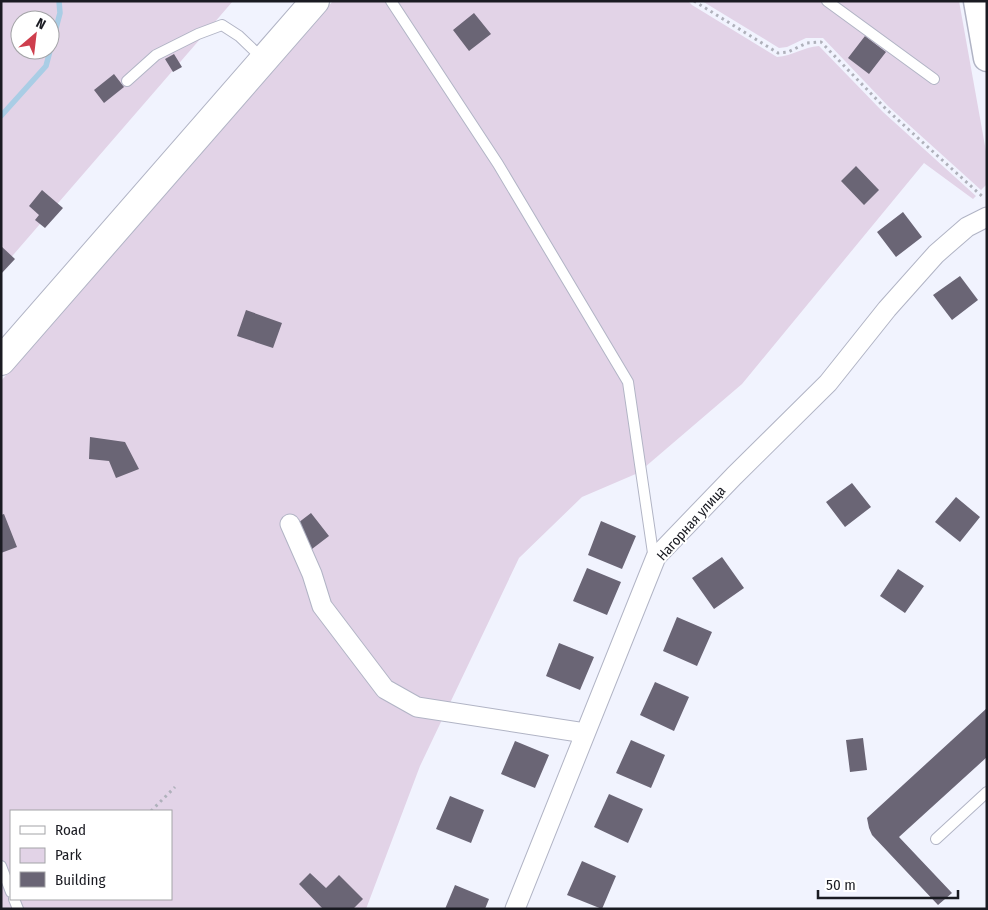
<svg xmlns="http://www.w3.org/2000/svg" width="988" height="910" font-family="'Fira Sans Condensed',sans-serif">
<style>
.green{fill:#e2d3e7;fill-rule:evenodd}
.lines{fill:none;stroke-linecap:round;stroke-linejoin:round}
.stream{stroke:#a9cde5;stroke-width:5.5}
.building{fill:#6a6575}
.lane-casing{stroke:#b1b4c5;stroke-width:12}
.street-casing{stroke:#b1b4c5;stroke-width:21}
.secondary-casing{stroke:#b1b4c5;stroke-width:29}
.primary-casing{stroke:#b1b4c5;stroke-width:30}
.path{stroke:#afb1bb;stroke-width:3;stroke-dasharray:2.5 4;stroke-linecap:butt}
.lane{stroke:#fff;stroke-width:10}
.street{stroke:#fff;stroke-width:19}
.secondary{stroke:#fff;stroke-width:26}
.primary{stroke:#fff;stroke-width:28}
.labels{text-anchor:middle;stroke-width:4;stroke-linejoin:round;paint-order:stroke}
.street-label{font-size:14px;fill:#1a1b22;stroke:#fff}
</style>
<rect width="100%" height="100%" fill="#f1f3fe"/>
<path class="green" d="M1,1H233L1,269ZM20,20H50V50H20Z
M333,1H688L692,5L777,57C793,56 803,47 819,46L883,112L976,196L973,199L924,163L742,384L638,473L582,497L519,558L420,766L366,909H1V381ZM11,811H171V899H11Z
M702,1H959L987,157V184L981,190L888,106L823,38H806L787,47L779,48Z"/>
<g class="lines">
<path class="stream" d="M1,116L46,66L60,13L59,1"/>
</g>
<path class="building" d="M474,13L491,34L469,51L453,30Z
M865,36L886,52L869,74L848,58Z
M174,54L182,67L173,72L165,59Z
M114,74L124,87L104,103L94,90Z
M856,166L879,190L864,205L841,181Z
M42,190L63,208L45,228L35,220L39,215L29,206Z
M903,212L922,237L896,257L877,232Z
M1,246L15,259L1,274Z
M960,276L978,300L952,320L933,295Z
M246,310L282,323L273,348L237,336Z
M90,437L125,442L139,469L116,478L109,461L89,459Z
M852,483L871,507L845,527L826,502Z
M956,497L980,517L960,542L935,522Z
M311,513L329,536L312,549L294,526Z
M4,514L17,547L1,553V515Z
M601,521L636,536L622,569L588,555Z
M722,557L744,588L714,609L692,578Z
M587,568L621,582L607,615L573,601Z
M898,569L924,586L905,613L880,596Z
M677,617L712,632L697,666L663,651Z
M559,643L594,657L580,690L546,676Z
M655,682L689,697L674,731L640,715Z
M987,708V757L899,837L952,893L938,905L872,835L869,828L867,818Z
M863,738L867,770L850,772L846,740Z
M631,740L665,755L651,788L616,773Z
M515,741L549,755L535,788L501,774Z
M609,794L643,809L628,843L594,827Z
M450,796L484,810L471,843L436,829Z
M582,861L616,876L602,909L567,895Z
M310,873L326,888L339,875L363,899L353,909H323L299,884Z
M455,885L489,899L485,909H445Z"/>
<g class="lines">
<g class="lane-casing">
<path id="lane" d="M391,1L498,164L628,382L654,560
M827,1L934,79
M127,81L156,55L198,34L222,25L239,36L263,59
M936,839L987,792
M1,866L11,892
M14,899L18,909"/>
</g>
<g class="street-casing">
<path id="street" d="M290,524L312,574L322,606L385,689L417,707L585,733
M515,909L656,557L734,476L828,383L887,309L936,254L967,227L987,217"/>
</g>
<g class="secondary-casing">
<path id="secondary" d="M977,1L987,58"/>
</g>
<g class="primary-casing">
<path id="primary" d="M1,361L315,1"/>
</g>
<path class="path" d="M694,1L778,53L788,52L807,43L821,42L886,109L984,198
M151,811L175,787"/>
<use href="#lane" class="lane"/>
<use href="#street" class="street"/>
<use href="#secondary" class="secondary"/>
<use href="#primary" class="primary"/>
</g>
<g class="labels">
<g class="street-label">
<text transform="translate(691 523) rotate(-48)" y="5">Нагорная улица</text>
</g>
</g>
<rect width="988" height="910" fill="none" stroke="#1a1b22" stroke-width="5"/>
<rect x="10" y="810" width="162" height="90" fill="#ffffff" stroke="#a3a4a7"/>
<rect x="20" y="826" width="25" height="8" fill="#ffffff" stroke="#a3a4a7"/>
<text x="55" y="835" font-size="15" fill="#1a1b22">Road</text>
<rect x="20" y="848" width="25" height="15" fill="#e2d3e7" stroke="#a3a4a7"/>
<text x="55" y="860" font-size="15" fill="#1a1b22">Park</text>
<rect x="20" y="872" width="25" height="15" fill="#6a6575" stroke="#a3a4a7"/>
<text x="55" y="885" font-size="15" fill="#1a1b22">Building</text>
<g transform="translate(35 35) rotate(28)"><circle r="24" fill="#ffffff" stroke="#a3a4a7"/>
<path d="M0-4L9 19L0 12L-9 19Z" fill="#ce3e4d"/>
<text y="-8" font-size="14" font-weight="bold" text-anchor="middle" fill="#1a1b22">N</text>
</g>
<path d="M818 890v8h140v-8" fill="none" stroke="#1a1b22" stroke-width="2.5"/>
<text x="826" y="890" font-size="15" fill="#1a1b22" stroke="#ffffff" stroke-width="4" paint-order="stroke">50 m</text>
</svg>
